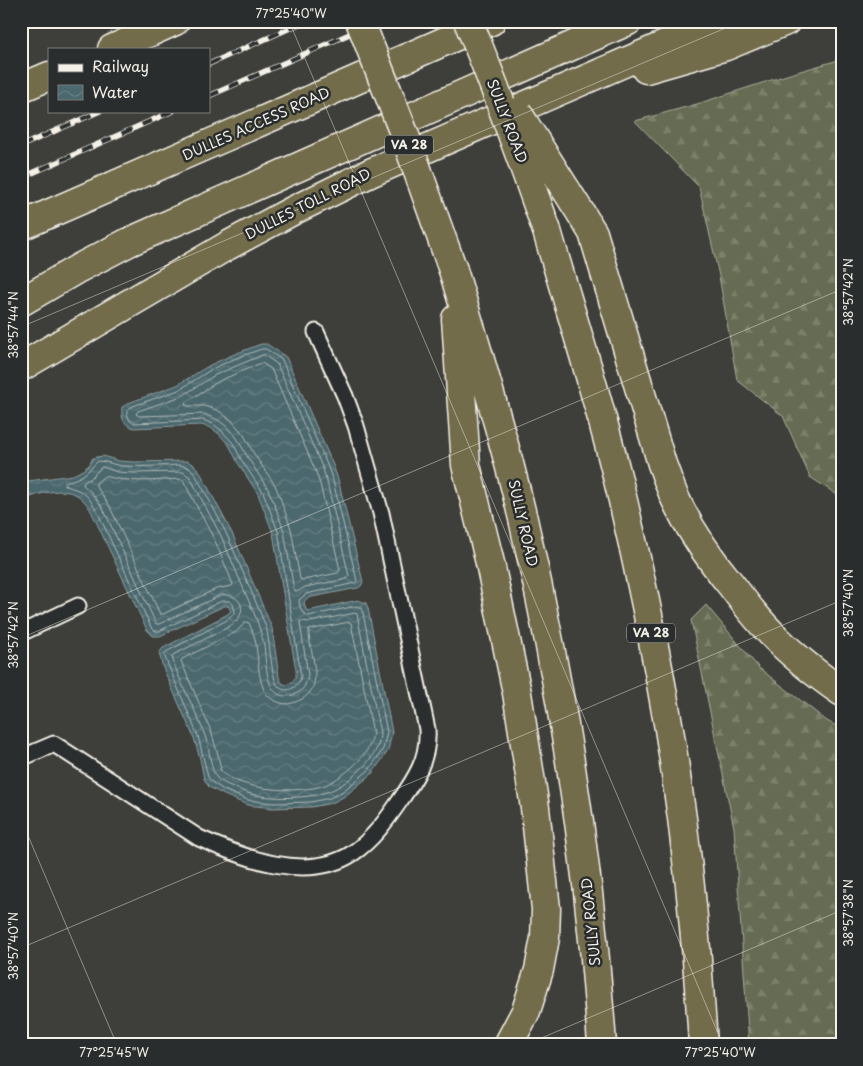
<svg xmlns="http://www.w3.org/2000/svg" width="863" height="1066" font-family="'Playpen Sans',sans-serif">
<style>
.forest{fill:url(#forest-firs);stroke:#acae9d}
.water{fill:url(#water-waves);stroke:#8f9f9f}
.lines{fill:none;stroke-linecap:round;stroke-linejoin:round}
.shore{stroke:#b0bab7;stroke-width:1}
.service-casing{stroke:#f4f1e8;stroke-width:19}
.motorway-casing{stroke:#f4f1e8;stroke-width:31}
.service{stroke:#2a2d2e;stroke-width:15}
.motorway{stroke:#726c4b;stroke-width:28}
.rail-casing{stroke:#f4f1e8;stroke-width:5.5}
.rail{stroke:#2a2d2e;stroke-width:4;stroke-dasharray:11;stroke-linecap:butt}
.motorway-bridge-casing{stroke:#f4f1e8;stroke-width:31;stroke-linecap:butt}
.motorway-bridge{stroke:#726c4b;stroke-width:28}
.ticks{fill:none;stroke:#f4f1e8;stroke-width:1;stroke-opacity:0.45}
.labels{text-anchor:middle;stroke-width:5;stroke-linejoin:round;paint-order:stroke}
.shield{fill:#2a2d2e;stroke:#b7b6b0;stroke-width:1}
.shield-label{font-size:12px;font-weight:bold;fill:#f4f1e8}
.street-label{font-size:14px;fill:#f4f1e8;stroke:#2a2d2e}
.neatline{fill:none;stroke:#f4f1e8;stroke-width:2}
.ticks-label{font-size:12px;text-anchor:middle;fill:#f4f1e8}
</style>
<defs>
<pattern id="forest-firs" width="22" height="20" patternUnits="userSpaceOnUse" patternTransform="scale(1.25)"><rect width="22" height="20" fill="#656c52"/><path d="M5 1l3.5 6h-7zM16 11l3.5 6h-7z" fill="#7c816b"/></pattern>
<pattern id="water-waves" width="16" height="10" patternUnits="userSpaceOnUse" patternTransform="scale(1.25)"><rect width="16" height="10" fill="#4b686e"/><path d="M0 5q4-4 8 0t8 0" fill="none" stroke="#667e83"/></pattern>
</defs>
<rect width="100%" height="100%" fill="#3e3e3a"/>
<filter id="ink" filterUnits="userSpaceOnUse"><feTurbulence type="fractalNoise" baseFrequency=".02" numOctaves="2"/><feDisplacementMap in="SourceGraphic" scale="10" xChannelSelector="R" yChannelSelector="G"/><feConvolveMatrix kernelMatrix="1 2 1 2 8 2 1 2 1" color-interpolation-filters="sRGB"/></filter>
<g filter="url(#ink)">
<path class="forest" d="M842,59V498L810,477L783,416L737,380L719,276L699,187L635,121L697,104L790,74Z
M706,605L759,668L827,721L842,729V1045H749L734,828L691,620Z"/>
<path class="water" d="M261,344H267L286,357L333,465L338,479L363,582L361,586L358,588L307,598L304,602L306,610L308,611L358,600L366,603L368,608L392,732L388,751L372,774L345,796L332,803L312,807L272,808L247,805L222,794L209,787L204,779L200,759L194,738L163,668L159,653L163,648L226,615L231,611L228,606H224L160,636H153L147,630L92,513C90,509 87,504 83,500C69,484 38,493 21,501V482L73,475L83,470L89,465L93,458L96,457L103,456L119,461L134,462L187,461L194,465L199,470L232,533L272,628L279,677L282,683L286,685C300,679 296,671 294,659L273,533L258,494L238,463L229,445L219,434L211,428L201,425L134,428C123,424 121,419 122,407L131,402L177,385L210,365L232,355Z"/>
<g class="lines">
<path class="shore" d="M262,349H266L282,360L328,467L333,481L357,581L355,583L306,594L299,600L300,607L303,613L308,616L357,606L362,608L387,732L383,749L369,770L343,791L330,798L311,802L272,803L248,800L224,790L213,783L208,777L198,736L164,655L166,652L229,619L235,612L233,604L229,601H222L159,631H155L151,627L97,511C92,503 88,495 80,491C74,488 68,487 64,485L65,482C83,478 86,473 98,461C106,461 114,465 122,466C141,467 160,466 179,465C186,466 191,468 195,474C206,494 217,514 227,535C235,553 242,571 250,588C255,601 261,614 266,627C270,640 271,681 279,687C288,695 300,685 301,676L278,531L263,492L242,461L233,443L221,430L213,424L203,420L135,423L130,421L127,414V410L133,406L179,390L212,369L234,359Z
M264,355L277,364L323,469L327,482L349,576L347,579L305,587L297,592L294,590L284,531L274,503L268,489L248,458L237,438L226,426L218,420L204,414L139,416L136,414L138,411L182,396L215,375L260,356Z
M262,363L271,369L316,472L320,484L340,570L338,573L303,580L300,579L291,529L281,500L275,485L254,454L244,435L232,421L219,411L204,406H187L185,405L186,402L219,381Z
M102,467L118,472L133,473L183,472L190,477L222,538L256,618C259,627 262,635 264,645C266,659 265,689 280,695C286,697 293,696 299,692C304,689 307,682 308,675L300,623V621L310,622L355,613L357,614L380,733C380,738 379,743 377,748C369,765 345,786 327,792C307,799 271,799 251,794C245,793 239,789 233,787C228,785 221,782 217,778C212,774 209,749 207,742C198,712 180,686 172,657L173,655C187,648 201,641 215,634C222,630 230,627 235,622C249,609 239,593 221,595L159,624H156L103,508L91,492L83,485L84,482L90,479Z
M105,476C129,483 154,481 179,479L183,480L215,541L233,584L232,586L216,589L163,614H160L109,505L96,486V483Z
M246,622L249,623C252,630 255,637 256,644C258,659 258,676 264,690C267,697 274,701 281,703C288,705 294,703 300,700C328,687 308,652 309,630L349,622L351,623L373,733C372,736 372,741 370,744C364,760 340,779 325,785C299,794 241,791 221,771L218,755L211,731L181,661L182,659L236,632Z"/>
<g class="service-casing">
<path id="service" d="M21,633L78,606
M21,758L54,744L199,838C243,858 308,883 353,853C372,840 386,821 399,802C415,779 429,759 427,729L381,513L356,426L345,396L316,332"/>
</g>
<g class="motorway-casing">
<path id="motorway" d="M112,49L175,21
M646,69L726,46L786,21
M21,88L49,76
M582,215L593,233L662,464C666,475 670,486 674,496C689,529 709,558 732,586C744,602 757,619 771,633C792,655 816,674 842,692
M21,226L491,21
M547,231C571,314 598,396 618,480C638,562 655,646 669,729C686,834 697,939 703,1045
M453,270C478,352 503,435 523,519C563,692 590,867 602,1045
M21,302L79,268L129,242L628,21
M456,319L466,465L490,563L517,693L535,808L546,909L545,938L539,970L526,1011L508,1045
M21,367L227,246L294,210L370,173L720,21"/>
</g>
<use href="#service" class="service"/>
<use href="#motorway" class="motorway"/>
<g class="rail-casing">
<path id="rail" d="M209,64L306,21
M209,96L379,21
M21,146L100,111
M21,178L173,111"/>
</g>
<use href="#rail" class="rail"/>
<g class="motorway-bridge-casing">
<path id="motorway-bridge" d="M360,21L407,141L453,270
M468,21C497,90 522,160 547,231
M517,112L582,215"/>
</g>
<use href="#motorway-bridge" class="motorway-bridge"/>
</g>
</g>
<path class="ticks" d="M289,21L723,1045M21,327L742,21M21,638L842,289M21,819L117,1045M21,948L842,600M525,1045L842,910"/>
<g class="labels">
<g class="shield">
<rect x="385" y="135.5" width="48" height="19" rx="4"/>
<rect x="627" y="623.5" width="48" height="19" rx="4"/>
</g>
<g class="shield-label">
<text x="409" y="149">VA 28</text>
<text x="651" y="637">VA 28</text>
</g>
<g class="street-label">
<text transform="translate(507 121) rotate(69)" y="5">SULLY ROAD</text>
<text transform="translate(256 124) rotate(-24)" y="5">DULLES ACCESS ROAD</text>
<text transform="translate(308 204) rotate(-27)" y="5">DULLES TOLL ROAD</text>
<text transform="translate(523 523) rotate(77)" y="5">SULLY ROAD</text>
<text transform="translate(591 922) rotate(-96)" y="5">SULLY ROAD</text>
</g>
</g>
<rect width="863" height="1066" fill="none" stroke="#2a2d2e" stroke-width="55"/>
<rect x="48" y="48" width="162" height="65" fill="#2a2d2e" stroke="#7b7b78"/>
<rect x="58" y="64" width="25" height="8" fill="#f4f1e8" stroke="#7b7b78"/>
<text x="92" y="72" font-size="15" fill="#f4f1e8">Railway</text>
<rect x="58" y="85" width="25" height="15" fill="url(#water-waves)" stroke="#7b7b78"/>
<text x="92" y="98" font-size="15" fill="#f4f1e8">Water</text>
<rect x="28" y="28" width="808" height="1010" class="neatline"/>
<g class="ticks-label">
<text x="291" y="18">77°25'40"W</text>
<text transform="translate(849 292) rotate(-90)" y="4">38°57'42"N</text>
<text transform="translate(14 325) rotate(-90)" y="4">38°57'44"N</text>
<text transform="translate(849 603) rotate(-90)" y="4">38°57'40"N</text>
<text transform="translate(14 635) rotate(-90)" y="4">38°57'42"N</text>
<text transform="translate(849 913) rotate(-90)" y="4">38°57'38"N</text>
<text transform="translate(14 946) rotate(-90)" y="4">38°57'40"N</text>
<text x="114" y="1057">77°25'45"W</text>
<text x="720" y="1057">77°25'40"W</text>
</g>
</svg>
